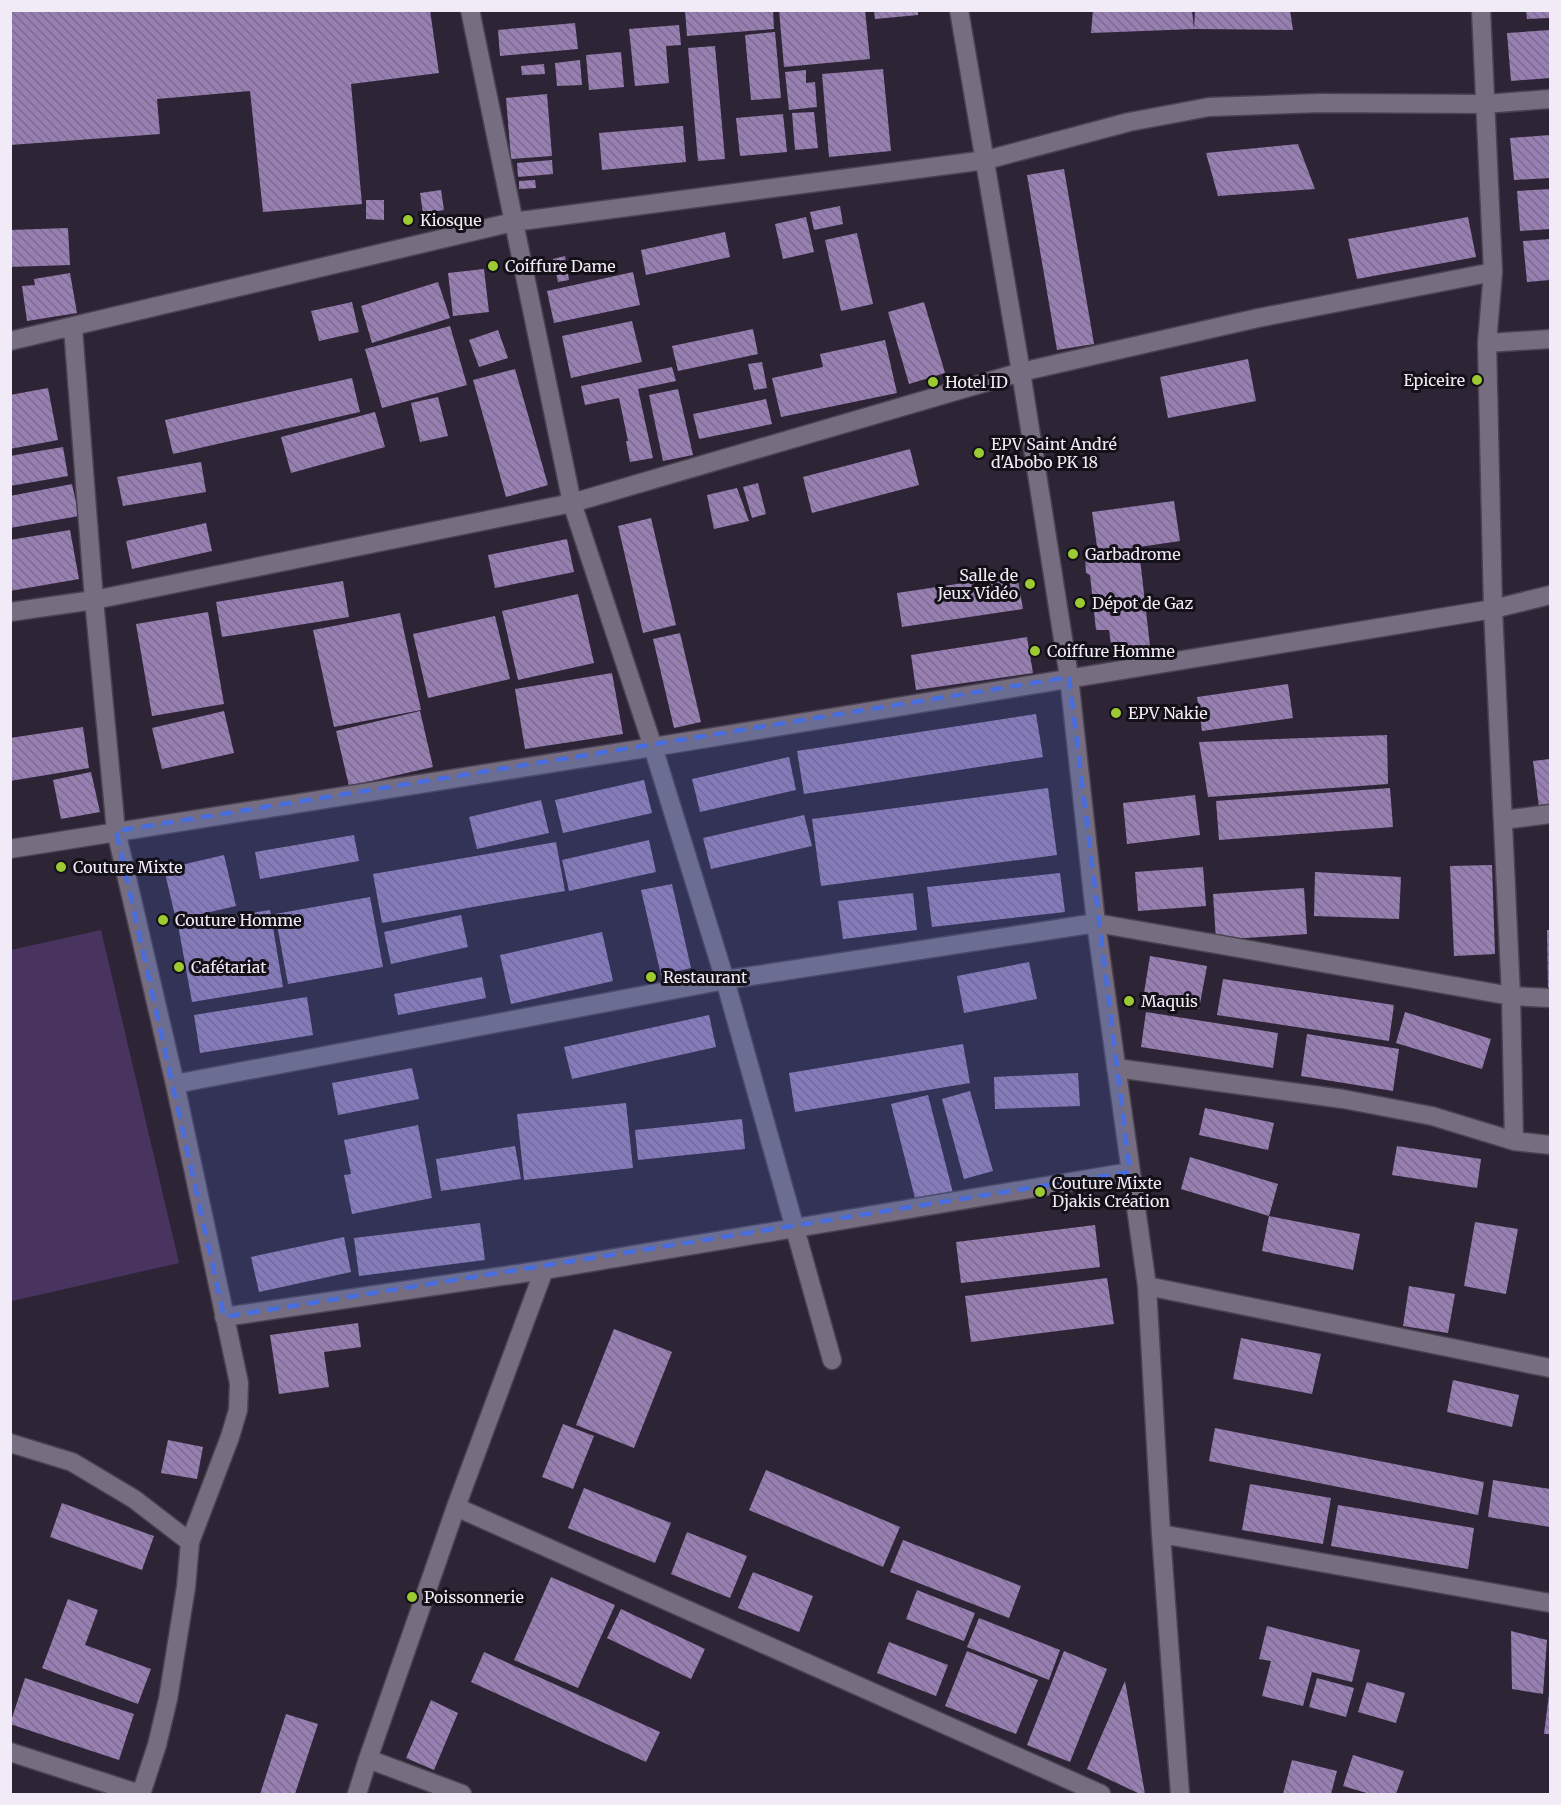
<svg xmlns="http://www.w3.org/2000/svg" width="1561" height="1805" font-family="Merriweather,serif">
<style>
.garden{fill:#49345f}
.building{fill:url(#building-back-hatch)}
.lines{fill:none;stroke-linecap:round;stroke-linejoin:round}
.street-casing{stroke:#4a4251;stroke-width:21}
.street{stroke:#766d81;stroke-width:18}
.marked{fill:#476dde;fill-opacity:0.2;stroke:#476dde;stroke-width:4.5;stroke-dasharray:12 8;stroke-linejoin:round}
.poi-dot{fill:#9cca32;stroke:#131017;stroke-width:2}
.labels{text-anchor:middle;stroke-width:6;stroke-linejoin:round;paint-order:stroke}
.poi-label{font-size:16px;fill:#f0ebf7;stroke:#131017;text-anchor:start}
</style>
<defs>
<pattern id="building-back-hatch" width="6" height="6" patternUnits="userSpaceOnUse" patternTransform="scale(1.5)"><rect width="6" height="6" fill="#977fb1"/><path d="M-1 5l2 2M0 0l6 6M5-1l2 2" fill="none" stroke="#7b6b8d"/></pattern>
</defs>
<rect width="100%" height="100%" fill="#2d2536"/>
<path class="garden" d="M101,930L179,1263L12,1301L10,1293L11,950Z"/>
<path class="building" d="M10,10H430L439,73L351,84L362,204L263,212L250,91L157,99L160,134L10,145Z
M685,10H773L774,29L687,36Z
M779,10H865L870,59L784,67Z
M874,10H918V15L875,19Z
M1093,10H1192L1194,29L1195,10H1290L1293,30L1194,29L1091,33Z
M1526,10H1550V18L1527,19Z
M575,23L578,49L500,56L498,30Z
M679,25L681,45L666,46L669,83L635,86L629,29Z
M1550,30V78L1511,81L1507,33Z
M775,32L781,98L751,100L745,35Z
M715,46L725,159L698,161L688,48Z
M621,52L624,87L589,90L586,55Z
M580,60L582,85L557,86L555,63Z
M544,64L545,74L522,75L521,66Z
M883,69L891,151L829,157L822,74Z
M806,70V83L815,82L817,107L789,110L785,72Z
M547,94L552,156L511,159L506,98Z
M814,112L818,148L795,150L792,113Z
M783,114L787,152L740,156L736,118Z
M683,126L686,162L602,170L599,133Z
M1550,135V178L1514,180L1510,138Z
M1298,144L1315,189L1218,196L1206,153Z
M552,160L553,174L518,177L517,163Z
M1064,169L1094,344L1057,350L1027,175Z
M535,180L536,188L519,189V181Z
M1550,189V229L1520,231L1517,191Z
M441,190L444,210L423,213L420,193Z
M366,200H384V220L366,219Z
M840,206L843,224L814,230L810,212Z
M806,217L814,252L783,259L775,224Z
M1468,217L1476,257L1357,279L1348,239Z
M68,228L70,265L10,267V230Z
M725,232L730,257L646,275L641,250Z
M857,233L873,304L841,311L825,240Z
M1550,239V280L1527,282L1523,241Z
M565,256L569,280L558,282L553,259Z
M484,269L489,312L453,316L448,273Z
M633,272L640,305L554,323L547,291Z
M70,273L77,313L27,321L22,286L35,285L34,279Z
M438,282L450,318L372,343L361,306Z
M352,302L359,332L319,341L311,311Z
M924,302L945,373L909,384L888,312Z
M632,321L642,362L571,378L562,336Z
M450,326L467,385L382,408L365,349Z
M753,329L758,354L678,371L672,346Z
M498,330L508,358L479,367L469,340Z
M885,340L897,393L781,417L772,378L823,367L820,354Z
M1248,359L1256,401L1168,418L1160,377Z
M762,362L767,388L754,390L748,364Z
M672,367L676,381L638,389L653,458L630,462L626,441H628L619,398L585,405L581,386Z
M515,369L548,485L506,497L473,380Z
M352,378L360,412L173,454L165,420Z
M48,388L58,440L10,449V395Z
M678,389L693,455L663,461L649,395Z
M438,397L448,436L420,442L411,403Z
M766,399L772,424L699,439L693,414Z
M375,412L385,447L291,473L281,437Z
M63,447L68,476L10,486V456Z
M910,449L919,485L812,513L803,477Z
M201,462L206,492L123,506L117,477Z
M758,483L766,514L752,518L743,487Z
M72,484L79,516L10,528V496Z
M737,488L749,521L714,529L707,495Z
M1174,501L1180,541L1098,553L1092,512Z
M651,518L676,625L643,633L618,526Z
M206,523L212,551L132,569L126,541Z
M70,530L79,579L10,591V540Z
M567,539L574,572L495,588L488,555Z
M1139,550L1150,646L1112,651L1109,630H1096L1090,575L1086,573L1085,556Z
M1017,575L1023,609L902,627L897,593Z
M343,581L349,617L222,637L216,602Z
M578,594L594,663L518,680L502,611Z
M208,612L224,704L152,716L136,624Z
M400,613L421,710L334,727L313,630Z
M495,616L510,679L428,698L413,634Z
M680,633L701,722L674,728L653,639Z
M1027,637L1033,673L916,690L911,655Z
M612,673L623,734L525,749L515,689Z
M1288,684L1293,718L1202,731L1197,697Z
M224,711L234,753L162,769L152,728Z
M420,711L433,767L349,786L336,731Z
M1036,714L1043,757L804,794L797,751Z
M83,727L89,768L10,781V738Z
M1387,735L1388,784L1208,797L1199,742Z
M789,757L796,790L700,812L692,779Z
M1550,759V806L1539,807L1533,761Z
M91,772L100,812L61,819L53,780Z
M644,780L652,813L563,833L555,800Z
M1048,788L1057,855L821,886L812,819Z
M1390,788L1393,827L1219,840L1216,801Z
M1195,795L1200,835L1127,844L1123,803Z
M541,800L549,833L477,849L469,817Z
M804,815L812,846L711,869L703,838Z
M354,835L359,861L260,879L255,852Z
M649,840L656,872L569,891L562,860Z
M556,842L565,891L382,923L373,874Z
M224,855L236,906L176,920L164,869Z
M1492,865L1495,954L1454,956L1450,866Z
M1203,867L1206,906L1138,911L1135,872Z
M1315,872L1401,877L1399,919L1314,916Z
M1060,873L1065,912L932,927L927,887Z
M672,884L691,968L661,975L641,890Z
M1304,888L1307,934L1216,940L1213,894Z
M913,893L917,930L843,939L838,901Z
M370,897L383,967L288,984L275,914Z
M270,910L283,987L192,1002L178,925Z
M461,915L468,947L391,964L384,932Z
M1547,930H1550V991H1548Z
M602,932L613,981L511,1004L500,955Z
M1150,956L1207,966L1199,1009L1143,999Z
M1029,962L1037,999L964,1013L957,976Z
M482,977L486,998L398,1015L394,994Z
M1223,979L1394,1005L1389,1041L1217,1015Z
M307,997L313,1035L200,1053L194,1015Z
M1146,1012L1278,1033L1273,1068L1141,1047Z
M1405,1012L1491,1039L1482,1069L1396,1043Z
M709,1015L716,1047L572,1079L564,1047Z
M1307,1034L1399,1049L1393,1091L1301,1076Z
M963,1044L970,1083L795,1112L789,1073Z
M412,1068L419,1099L338,1115L332,1083Z
M1078,1073L1080,1106L995,1109L994,1077Z
M970,1091L993,1171L964,1179L942,1099Z
M928,1095L954,1197L917,1206L891,1104Z
M626,1103L633,1168L524,1180L517,1114Z
M1205,1108L1274,1123L1268,1150L1199,1135Z
M742,1119L745,1149L638,1160L635,1130Z
M418,1125L432,1198L352,1214L344,1175L351,1174L344,1140Z
M515,1146L521,1179L441,1191L436,1159Z
M1397,1146L1481,1159L1477,1188L1392,1175Z
M1190,1157L1278,1184L1269,1216L1181,1189Z
M1269,1216L1360,1234L1353,1270L1262,1251Z
M1475,1222L1518,1229L1506,1294L1464,1286Z
M480,1223L485,1260L359,1276L354,1238Z
M1095,1225L1100,1267L961,1283L956,1242Z
M344,1237L351,1272L259,1292L251,1257Z
M1107,1278L1114,1324L971,1342L965,1296Z
M1409,1286L1455,1294L1448,1333L1403,1326Z
M358,1323L361,1347L324,1352L329,1387L279,1394L270,1335Z
M614,1329L672,1352L634,1448L576,1425Z
M1241,1338L1321,1354L1312,1394L1233,1379Z
M1453,1380L1519,1395L1512,1427L1447,1412Z
M563,1424L594,1436L573,1489L542,1477Z
M1215,1428L1484,1482L1478,1515L1209,1461Z
M168,1440L203,1447L197,1479L161,1473Z
M766,1470L900,1527L883,1567L749,1510Z
M1493,1480L1550,1489V1527L1488,1517Z
M1250,1484L1331,1498L1323,1544L1242,1530Z
M584,1488L671,1523L655,1563L568,1528Z
M62,1503L154,1536L142,1570L50,1537Z
M1338,1505L1474,1528L1468,1569L1331,1546Z
M687,1532L747,1556L730,1598L671,1574Z
M903,1540L1021,1586L1009,1618L890,1572Z
M753,1572L813,1596L799,1632L738,1608Z
M551,1577L615,1605L578,1688L514,1660Z
M917,1590L975,1613L964,1641L906,1619Z
M68,1599L98,1610L85,1645L151,1669L138,1704L42,1668Z
M621,1609L705,1649L691,1679L607,1638Z
M979,1618L1060,1650L1049,1680L967,1647Z
M1267,1626L1360,1650L1352,1682L1312,1672L1303,1706L1262,1696L1271,1661L1259,1659Z
M1511,1631L1547,1640L1543,1694L1512,1689Z
M889,1642L948,1665L936,1696L877,1673Z
M967,1651L1038,1680L1016,1734L945,1706Z
M1064,1651L1107,1669L1070,1762L1027,1745Z
M484,1652L660,1732L646,1762L471,1682Z
M25,1678L134,1714L119,1760L10,1724Z
M1317,1678L1354,1688L1346,1717L1309,1707Z
M1125,1681L1145,1794H1140L1087,1769Z
M1367,1682L1405,1693L1396,1723L1358,1712Z
M1549,1694L1550,1734H1544Z
M431,1700L458,1713L434,1770L406,1758Z
M286,1714L318,1724L295,1794H260Z
M1353,1755L1404,1771L1396,1794H1370L1343,1786Z
M1292,1760L1337,1771L1331,1794H1283Z"/>
<g class="lines">
<g class="street-casing">
<path id="street" d="M470,10L572,503L653,747L725,980L832,1360
M959,10L1021,372L1069,677L1096,923L1147,1286L1161,1534L1180,1794
M1481,10L1493,272L1487,343L1493,609L1511,996L1514,1141
M73,328L94,600L116,831L175,1084L239,1383L238,1410L230,1437L190,1542L186,1587L168,1699L157,1745L141,1794
M10,341L513,222L986,160L1129,122L1209,107L1321,103L1485,104L1550,99
M1487,343L1550,339
M10,612L94,600L572,503L1021,372L1258,318L1493,272
M1503,820L1550,814
M10,849L653,747L1493,609L1550,595
M1116,1068L1343,1099L1432,1116L1514,1141L1550,1145
M175,1084L725,980L1096,923L1511,996L1550,998
M1147,1286L1550,1368
M224,1317L544,1270L1130,1172
M10,1443L72,1462L134,1499L190,1542
M456,1507L1101,1794
M1161,1534L1550,1603
M10,1752L140,1794
M368,1759L462,1794
M357,1794L368,1759L456,1507L544,1270"/>
</g>
<use href="#street" class="street"/>
</g>
<path class="marked" d="M1069,677L1130,1172L224,1317L116,831Z"/>
<g class="poi-dot">
<circle cx="408" cy="220" r="6"/>
<circle cx="493" cy="266" r="6"/>
<circle cx="1477" cy="380" r="6"/>
<circle cx="933" cy="382" r="6"/>
<circle cx="979" cy="453" r="6"/>
<circle cx="1073" cy="554" r="6"/>
<circle cx="1030" cy="584" r="6"/>
<circle cx="1080" cy="603" r="6"/>
<circle cx="1035" cy="651" r="6"/>
<circle cx="1116" cy="713" r="6"/>
<circle cx="61" cy="867" r="6"/>
<circle cx="163" cy="920" r="6"/>
<circle cx="179" cy="967" r="6"/>
<circle cx="651" cy="977" r="6"/>
<circle cx="1129" cy="1001" r="6"/>
<circle cx="1040" cy="1192" r="6"/>
<circle cx="412" cy="1597" r="6"/>
</g>
<g class="labels">
<g class="poi-label">
<text x="420" y="226">Kiosque</text>
<text x="505" y="272">Coiffure Dame</text>
<text x="1465" y="386" text-anchor="end">Epiceire</text>
<text x="945" y="388">Hotel ID</text>
<text x="991" y="450">EPV Saint André<tspan x="991" dy="18">d'Abobo PK 18</tspan></text>
<text x="1085" y="560">Garbadrome</text>
<text x="1018" y="581" text-anchor="end">Salle de<tspan x="1018" dy="18">Jeux Vidéo</tspan></text>
<text x="1092" y="609">Dépot de Gaz</text>
<text x="1047" y="657">Coiffure Homme</text>
<text x="1128" y="719">EPV Nakie</text>
<text x="73" y="873">Couture Mixte</text>
<text x="175" y="926">Couture Homme</text>
<text x="191" y="973">Cafétariat</text>
<text x="663" y="983">Restaurant</text>
<text x="1141" y="1007">Maquis</text>
<text x="1052" y="1189">Couture Mixte<tspan x="1052" dy="18">Djakis Création</tspan></text>
<text x="424" y="1603">Poissonnerie</text>
</g>
</g>
<rect width="1561" height="1805" fill="none" stroke="#f0ebf7" stroke-width="24"/>
</svg>
